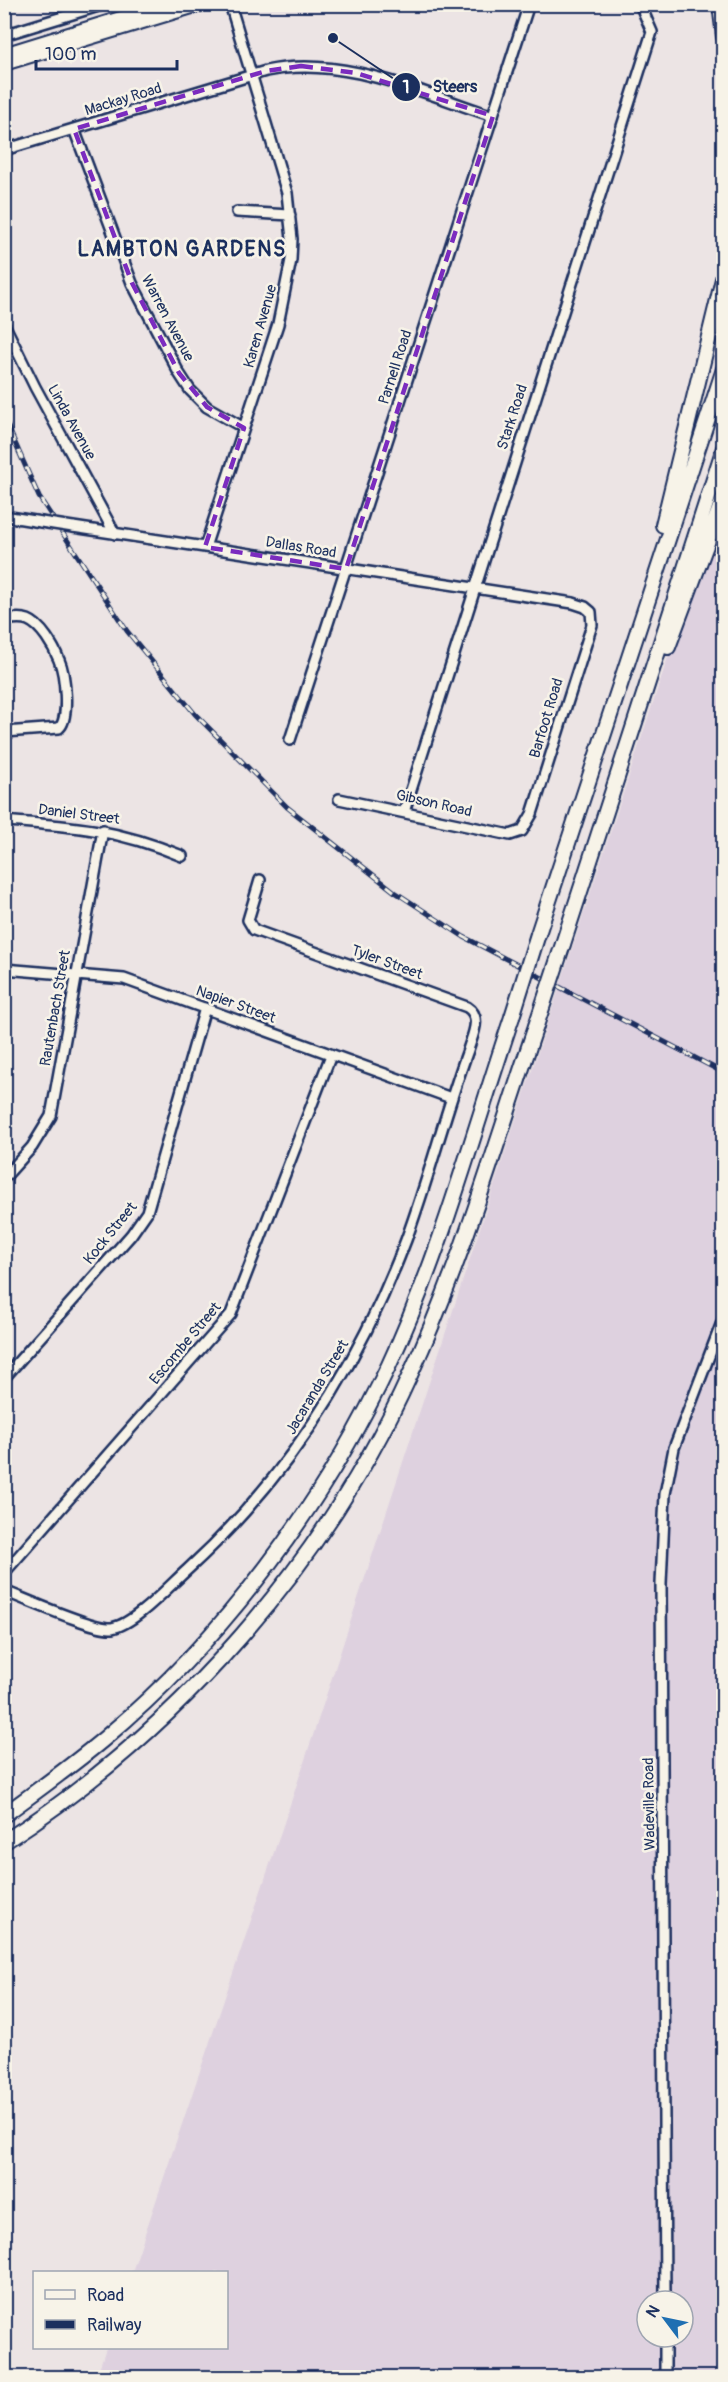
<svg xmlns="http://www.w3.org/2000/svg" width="728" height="2382" font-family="Pangolin,sans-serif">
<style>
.built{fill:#ded1df;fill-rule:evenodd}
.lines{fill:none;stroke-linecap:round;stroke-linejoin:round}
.minor-casing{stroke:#1b2f5e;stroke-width:14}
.major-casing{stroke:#1b2f5e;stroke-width:16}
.highway-casing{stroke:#1b2f5e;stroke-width:18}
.minor{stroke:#f7f3e8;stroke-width:9}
.major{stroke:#f7f3e8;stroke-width:12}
.highway{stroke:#f7f3e8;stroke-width:14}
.rail-casing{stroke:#1b2f5e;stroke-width:5}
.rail{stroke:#f7f3e8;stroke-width:3;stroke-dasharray:9;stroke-linecap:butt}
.minor-bridge-casing{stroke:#1b2f5e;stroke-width:14;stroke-linecap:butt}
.highway-bridge-casing{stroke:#1b2f5e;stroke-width:18;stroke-linecap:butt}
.minor-bridge{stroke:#f7f3e8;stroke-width:9}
.highway-bridge{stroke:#f7f3e8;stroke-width:14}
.marked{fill:none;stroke:#7b2cbf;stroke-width:4.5;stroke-dasharray:12 8;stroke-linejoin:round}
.labels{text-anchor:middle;stroke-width:5;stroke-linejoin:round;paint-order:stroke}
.street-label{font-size:15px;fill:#1b2f5e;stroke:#f7f3e8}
.district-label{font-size:21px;font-weight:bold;letter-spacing:1.5px;fill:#1b2f5e;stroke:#f7f3e8}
.leader{fill:none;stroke:#1b2f5e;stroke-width:2}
.callout-dot{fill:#1b2f5e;stroke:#f7f3e8;stroke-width:2}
.mark-label{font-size:18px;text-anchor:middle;font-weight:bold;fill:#fff}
.callout-label{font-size:16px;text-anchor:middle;font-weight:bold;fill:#1b2f5e;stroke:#f7f3e8;stroke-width:5;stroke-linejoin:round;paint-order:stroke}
</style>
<rect width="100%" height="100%" fill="#ece4e4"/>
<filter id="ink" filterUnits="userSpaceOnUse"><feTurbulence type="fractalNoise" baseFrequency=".0167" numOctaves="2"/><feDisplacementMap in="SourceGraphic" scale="12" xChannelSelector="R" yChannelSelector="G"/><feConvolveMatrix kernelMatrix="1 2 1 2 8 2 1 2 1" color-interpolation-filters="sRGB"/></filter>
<g filter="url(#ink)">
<path class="built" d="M723,490V2377L96,2378L106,2348H226V2272H132L294,1793ZM647,2301H683V2337H647Z"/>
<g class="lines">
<g class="minor-casing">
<path id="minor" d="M4,35L105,4
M74,129L132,283L179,373L190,390L207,407L244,428
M4,150L266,71C342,54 422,93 493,116
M237,212L290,215
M4,324L35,387L115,534
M4,516L41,522
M73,527L573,603L585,607L591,612L592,625L532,814L522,831L510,835L339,799
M205,547L278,324L291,260L292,239L287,193L230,4
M4,620C12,619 20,617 28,620C41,625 54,647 59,660C65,673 70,719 59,728L5,732
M290,740L529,4
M404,812L652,32L640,4
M4,821C73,826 117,829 182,856
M4,969L124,979L451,1098
M4,1178L32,1147L51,1116L103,830
M4,1378L131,1235L147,1212L205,1008
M4,1573L231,1314L331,1055
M4,1591C25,1599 94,1630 112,1628C135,1624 169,1586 187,1570C287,1479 358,1367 406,1240C429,1178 445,1113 468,1050C472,1036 483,1017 467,1007L254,930L248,920L260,880
M665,2301L661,1584L665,1494L674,1448L724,1317
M665,2337V2378"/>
</g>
<g class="major-casing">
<path id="major" d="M4,54L166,4
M4,64L202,4"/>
</g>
<g class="highway-casing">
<path id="highway" d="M720,4L724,37
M663,525L724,275
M668,647L724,497
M538,934L724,369
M563,944L724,448
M4,1815C38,1790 73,1765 105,1738C225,1637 322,1506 389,1365C441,1254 473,1133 512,1017
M4,1842C178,1730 325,1563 410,1375C462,1263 496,1143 536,1026"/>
</g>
<use href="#minor" class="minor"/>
<use href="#major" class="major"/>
<use href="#highway" class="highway"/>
<g class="rail-casing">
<path id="rail" d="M4,418L39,497L127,631L195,714L287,807L395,892L464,937L724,1073"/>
</g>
<use href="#rail" class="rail"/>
<g class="minor-bridge-casing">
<path id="minor-bridge" d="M41,522L73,527"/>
</g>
<g class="highway-bridge-casing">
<path id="highway-bridge" d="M512,1017L538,934
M536,1026L563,944"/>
</g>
<use href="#minor-bridge" class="minor-bridge"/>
<use href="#highway-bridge" class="highway-bridge"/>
</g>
</g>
<path class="marked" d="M301,66L356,73L493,116L346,569L205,547L244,428L207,407L179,373L132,283L74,129L266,71Z"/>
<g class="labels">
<g class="street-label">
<text transform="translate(123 99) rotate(-17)" y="5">Mackay Road</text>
<text transform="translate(168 318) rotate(62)" y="5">Warren Avenue</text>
<text transform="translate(260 326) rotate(-74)" y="5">Karen Avenue</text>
<text transform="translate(395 367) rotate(-72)" y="5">Parnell Road</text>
<text transform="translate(512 417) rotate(-72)" y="5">Stark Road</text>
<text transform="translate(72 422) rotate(61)" y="5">Linda Avenue</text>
<text transform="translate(301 547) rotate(9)" y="5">Dallas Road</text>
<text transform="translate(546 718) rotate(-73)" y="5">Barfoot Road</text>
<text transform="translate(434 803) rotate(13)" y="5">Gibson Road</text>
<text transform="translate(79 814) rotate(7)" y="5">Daniel Street</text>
<text transform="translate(387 962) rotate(20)" y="5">Tyler Street</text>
<text transform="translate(236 1004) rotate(20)" y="5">Napier Street</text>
<text transform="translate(55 1008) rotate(-80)" y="5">Rautenbach Street</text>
<text transform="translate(110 1233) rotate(-51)" y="5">Kock Street</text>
<text transform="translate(185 1343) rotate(-50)" y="5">Escombe Street</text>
<text transform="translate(317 1387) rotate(-59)" y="5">Jacaranda Street</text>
<text transform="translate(649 1804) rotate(-91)" y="5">Wadeville Road</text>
</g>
<g class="district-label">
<text x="182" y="256">LAMBTON GARDENS</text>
</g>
</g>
<path class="leader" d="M333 38L406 87"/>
<g class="callout-dot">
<circle cx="333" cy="38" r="6"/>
<circle cx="406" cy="87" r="15"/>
</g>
<g class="mark-label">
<text x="406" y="93">1</text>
</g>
<g class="callout-label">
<text x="455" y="92">Steers</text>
</g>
<rect width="728" height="2382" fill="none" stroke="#f7f3e8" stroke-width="24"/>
<rect x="12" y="12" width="704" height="2358" fill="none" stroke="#1b2f5e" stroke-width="2" filter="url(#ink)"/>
<rect x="33" y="2271" width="195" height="78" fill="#f7f3e8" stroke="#9fa5b1" stroke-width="1.5"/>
<rect x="45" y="2290" width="30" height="9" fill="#f7f3e8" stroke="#9fa5b1" stroke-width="1.5"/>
<text x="87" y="2301" font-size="18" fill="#1b2f5e">Road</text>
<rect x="45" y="2320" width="30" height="9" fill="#1b2f5e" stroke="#9fa5b1" stroke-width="1.5"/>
<text x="87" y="2331" font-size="18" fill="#1b2f5e">Railway</text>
<g transform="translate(665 2319) rotate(302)"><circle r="28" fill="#f7f3e8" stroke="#9fa5b1" stroke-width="1.5"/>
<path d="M0-4.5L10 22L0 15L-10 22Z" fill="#1f6fb2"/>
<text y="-9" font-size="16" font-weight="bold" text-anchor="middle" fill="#1b2f5e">N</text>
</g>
<path d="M36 60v9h141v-9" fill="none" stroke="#1b2f5e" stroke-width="3"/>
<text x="45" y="60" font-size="18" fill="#1b2f5e" stroke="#f7f3e8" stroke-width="4.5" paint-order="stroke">100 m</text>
</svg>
